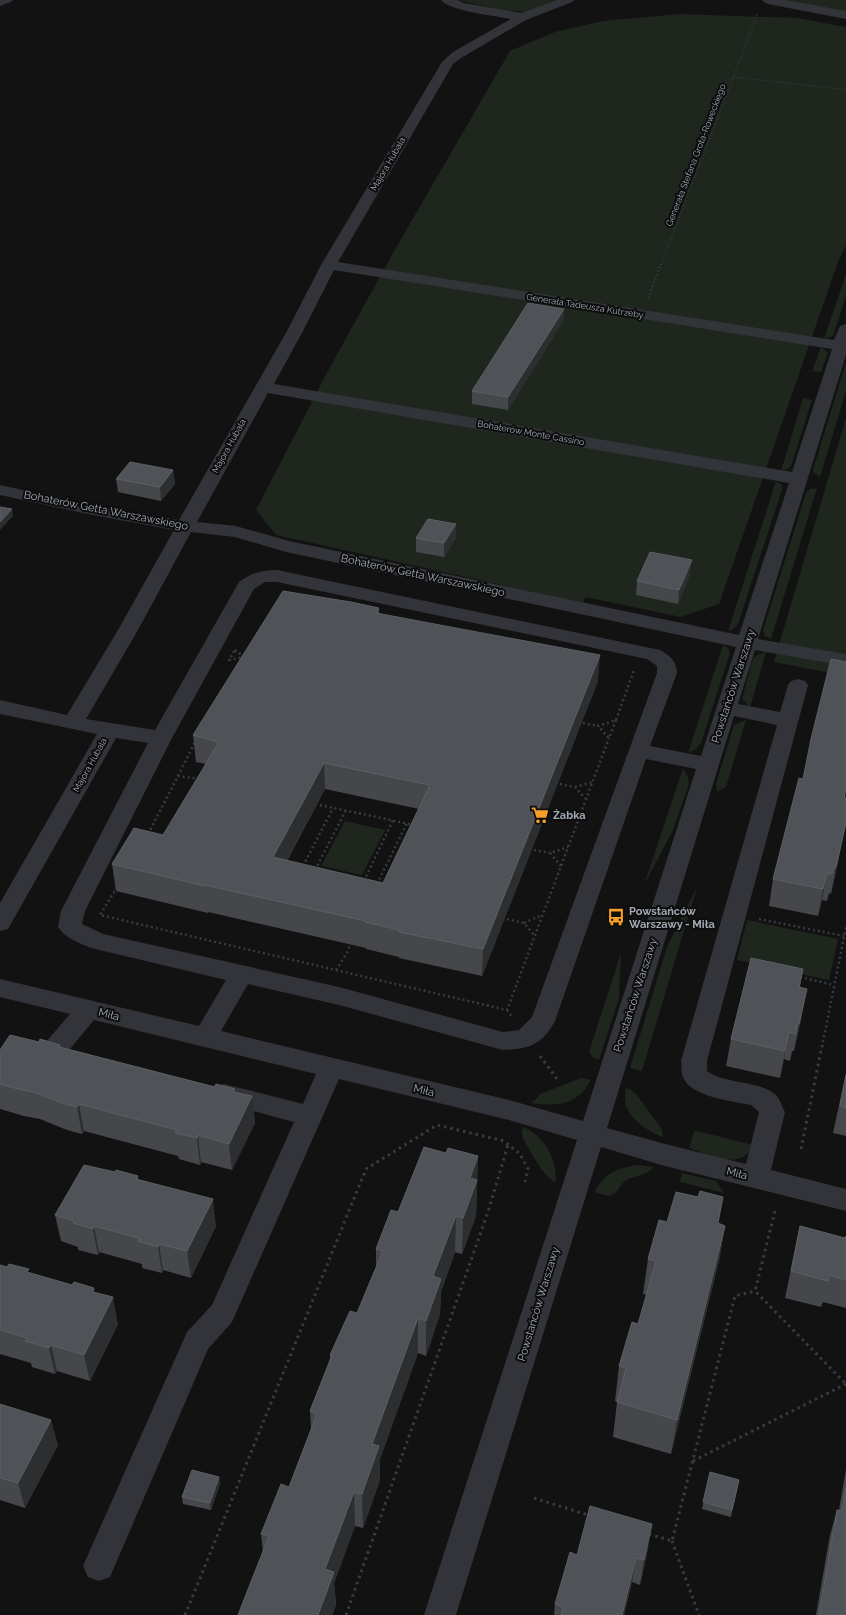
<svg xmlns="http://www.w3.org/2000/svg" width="846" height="1615" font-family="Raleway,sans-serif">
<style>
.green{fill:#1e261e}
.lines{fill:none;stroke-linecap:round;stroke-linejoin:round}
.path-far3{stroke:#393b40;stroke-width:1.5;stroke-dasharray:1 2;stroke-linecap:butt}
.path-far2{stroke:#393b40;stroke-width:2;stroke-dasharray:1.5 2.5;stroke-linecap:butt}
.path-far1{stroke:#393b40;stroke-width:2.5;stroke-dasharray:2 3;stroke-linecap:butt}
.path{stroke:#393b40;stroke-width:3;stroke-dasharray:2.5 4;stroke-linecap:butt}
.minor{fill:#333439;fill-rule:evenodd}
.wall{fill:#45474b;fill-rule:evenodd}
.shaded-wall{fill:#2c2e30}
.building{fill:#4f5256;stroke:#5c6065;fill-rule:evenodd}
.labels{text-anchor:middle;stroke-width:4;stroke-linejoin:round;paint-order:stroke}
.far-street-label{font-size:9px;fill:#a3aab4;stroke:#0d0d0e}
.street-label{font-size:11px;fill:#a3aab4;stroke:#0d0d0e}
.poi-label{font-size:11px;font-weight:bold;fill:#a3aab4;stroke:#0d0d0e;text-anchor:start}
</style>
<rect width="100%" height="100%" fill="#121213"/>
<path class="green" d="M459,0H558L523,12L500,10Z
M784,0H846V12Z
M679,14L797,18L846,27V245L838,262L719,604L681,617L585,597L583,603L276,535L256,510L330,367L393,253L510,51L555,32L603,21Z
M846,274V296L833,336L824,339Z
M821,347L828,353L821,372L812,371Z
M846,362V391L820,477L814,473L813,470Z
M803,398L812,400L791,466L786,470L781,471Z
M846,418V676L774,662Z
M776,481L782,485V490L738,624L734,629L728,631Z
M817,488L771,639L765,636L763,630L806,493L810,489Z
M723,645L728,648L730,653L701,743L696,749L688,753Z
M766,652L750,707L742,699L753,658L759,654Z
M746,720L726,787L717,792L716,784L734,725Z
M683,768L688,777L689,784L673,830L644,885Z
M345,821L385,830L362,875L321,866Z
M697,887L642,1071L630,1068L667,947Z
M747,920L838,939L829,980L737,960Z
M621,953L619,998L599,1060L592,1057L589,1052Z
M581,1078L591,1080C577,1105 558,1107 532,1103L540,1094Z
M626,1088L631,1090L636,1094L661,1128L663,1137C643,1129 619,1113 626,1088Z
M523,1127C546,1137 556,1158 556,1182C544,1179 530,1150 523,1139L522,1133Z
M694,1131H697L753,1145C742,1172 709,1155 689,1148Z
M637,1165L654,1167C647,1176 635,1175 625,1181C620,1185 618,1193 612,1195C608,1197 601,1194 597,1193L595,1191C606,1172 616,1169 637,1165Z
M682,1173L716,1181L724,1193L680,1182Z"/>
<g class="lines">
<path class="path-far3" d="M734,77L846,90
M661,265L758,13"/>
<path class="path-far2" d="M648,298L661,264"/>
<path class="path-far1" d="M235,650L244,657L229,660Z
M616,720L634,670
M616,720L609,738L598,726Z
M578,722L598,726
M178,776L195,742
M555,783L575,787L586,799
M575,787L593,782
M315,804L414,825
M148,834L178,776L199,779
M529,849L550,853
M303,866L333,808
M561,866L550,853L568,847
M315,870L346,810
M364,881L393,820
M377,884L407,823
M117,887L100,915L507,1010L609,738
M502,918L524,923L535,936
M759,919L844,936
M524,923L542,915
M336,970L347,953L351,942
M800,977L834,985
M507,1010L513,1018
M822,1047L846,927"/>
<path class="path" d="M540,1056L557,1079
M801,1149L822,1046
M775,1211L755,1291L846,1384
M693,1461L846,1384
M534,1498L591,1516
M649,1534L672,1541L735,1296L755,1291
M672,1541L699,1615
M185,1615L366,1169L437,1125L504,1141L520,1154L528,1169L525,1182
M346,1615L488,1212L508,1145"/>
<path class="minor" d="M0,0H13L11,2L0,6Z
M441,0H457L464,3L521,13L557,0H574L572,2L526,20L461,58L453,64L338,262L834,340L840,326L846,324V355L758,639L846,654V666L755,650L738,704L780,712L788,685L791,681L798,679L805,681L808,685L707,1061V1071C727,1085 759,1080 776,1095C780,1099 782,1107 785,1112L771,1170L846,1189V1211L665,1166L601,1147L456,1615H424L577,1140L509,1120L339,1079L232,1322L208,1349L110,1577L99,1581L88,1577L83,1566L187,1332L212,1305L294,1122L215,1101L211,1094L215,1087L224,1084L303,1104L316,1074L94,1020L64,1056L55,1059L46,1056L42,1049L46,1042L70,1014L0,997V979L199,1026L226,980L91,948C79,943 65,938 58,927L61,911L148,743L116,738L8,929L0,931V903L97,734L0,714V700L67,715L118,630L174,530L88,514L0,495V485L88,504L179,520L287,331L321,265L442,62L453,52L511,19C496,16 449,11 441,0ZM334,270L832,349L792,472L274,384L303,331ZM268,393L789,483L739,635L289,541L236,526L197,522ZM191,532L235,537L286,552L736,647L701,756L650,746L677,673C677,661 670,656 660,650L277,570C263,570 251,573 239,582L155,730L86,719L138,630ZM277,582L647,659L657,666V673L532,1017L519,1030L503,1032L339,987L103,934L82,924L85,911L172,738L254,589L265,582ZM734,716L777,725L681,1061C682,1066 681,1072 683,1077C690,1097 733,1101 751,1105L759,1112L746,1164L665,1144L607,1128ZM646,759L696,769L583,1121L509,1100L221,1031L248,984L339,1005L503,1050C529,1049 542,1045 555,1021Z
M762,0H786L846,11V19L768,4L764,2Z"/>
</g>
<path class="wall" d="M564,309L563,321L508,410L472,404V391Z
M173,470L175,484L161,501L118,492L116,479Z
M416,538H456L444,557L416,552Z
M690,574L678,604L636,595L637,581Z
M379,608V613L598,681L482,976L399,958V957L366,949V948L208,912V913L116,891L112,864L163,835L206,764L196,762L193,735ZM325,789L419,809L383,883L287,861Z
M846,662V791L845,797L846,798V824L831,894L829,893L827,901L822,900L818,916L769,906L773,879L803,779Z
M803,969L800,987L802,1015L794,1051H792L790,1061L784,1059L780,1078L726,1066L731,1039Z
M39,1042L60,1045L61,1047L252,1096L255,1123L232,1170L201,1162L200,1165L179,1159L178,1156L84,1131L82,1134L67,1130L40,1119L24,1116L0,1109V1050Z
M846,1073V1136L833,1133Z
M446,1153L478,1156L476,1216L462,1254L455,1252L441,1292L440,1314L426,1356L418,1353L380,1459V1480L363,1528L355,1526L334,1583L336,1605L332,1615H238L263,1552L261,1534L289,1487L311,1429L310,1411L330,1361V1355L357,1313L376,1267V1249L398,1212Z
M115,1172L138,1176V1179L216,1226L191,1278L163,1270L162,1273L142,1268V1264L99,1252L98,1255L78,1250V1247L61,1241L55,1215Z
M719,1224L725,1226L719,1261L671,1454L613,1437L617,1402L615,1401L619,1366L638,1324L647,1295L643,1294L648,1259Z
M800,1226L845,1238L846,1236V1308L823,1302L821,1307L785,1298Z
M0,1265L95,1292L118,1324L90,1381L57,1371L55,1374L32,1367L31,1363L0,1354Z
M0,1404L58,1445L25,1508L0,1500Z
M846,1469V1615H816L830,1535L837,1510H839Z
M710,1472L739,1480L731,1517L702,1509Z
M219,1477L220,1484L211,1510L183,1504L182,1497Z
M648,1549L640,1585L632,1582L624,1615H554L555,1604L577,1555Z"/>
<path class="shaded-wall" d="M564,309L563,321L508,410V397Z
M173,470L175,484L161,501L160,487Z
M12,509L13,516L0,530V522Z
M456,524V538L444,557V543Z
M692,560L690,574L678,604L679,590Z
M600,655L598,681L482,976L483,949Z
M324,763L325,789L274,884L273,857Z
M846,822V824L831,894L836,867Z
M827,873L822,900L818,916L823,889Z
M807,989L802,1015L794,1051L799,1024Z
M789,1032L784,1059L780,1078L785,1051Z
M252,1096L255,1123L232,1170L229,1144Z
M79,1104L84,1131L82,1134L77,1107Z
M198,1135L201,1162L200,1165L197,1138Z
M478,1156L476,1216L462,1254L463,1218L470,1178Z
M213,1199L216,1226L191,1278L187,1251Z
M456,1216L455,1252L441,1292L440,1314L426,1356V1321L433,1276Z
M94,1226L99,1252L98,1255L93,1229Z
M725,1226L719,1261L671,1454L677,1420Z
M159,1244L163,1270L162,1273L158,1247Z
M113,1297L118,1324L90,1381L84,1355Z
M418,1318V1353L380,1459V1480L363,1528L362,1494L372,1444Z
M51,1345L57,1371L55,1374L49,1348Z
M51,1420L58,1445L25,1508L18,1483Z
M219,1477L220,1484L211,1510L210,1503Z
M354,1492L355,1526L334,1583L336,1605L332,1615H318L325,1569Z
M652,1524L648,1549L640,1585L644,1560Z
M636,1558L632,1582L624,1615H622Z"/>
<path class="building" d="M528,303L564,309L508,397L472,391Z
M130,462L173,470L160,487L116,479Z
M0,507L12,509L0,522Z
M428,519L456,524L444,543L416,538Z
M650,552L692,560L679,590L637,581Z
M283,591L351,602L379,608L376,613L600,655L483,949L399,932V930L365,922L366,921L205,885V886L112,864L134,828L163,835L219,742L193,735ZM324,763L430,785L383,883L273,857Z
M831,659L846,662V788L844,797L846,798V822L836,867L834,866L832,874L827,873L823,889L773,879L799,778L803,779L811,739Z
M751,958L803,969L799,987L807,989L799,1024H797L795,1034L789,1032L785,1051L731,1039Z
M10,1035L39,1042L40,1039L60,1045L59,1047L129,1065L214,1087L216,1084L235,1089L233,1092L252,1096L229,1144L198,1135L197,1138L175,1133L177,1130L79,1104L77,1107L62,1103L34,1092L18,1089L0,1084V1050Z
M846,1075V1108L840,1106Z
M424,1147L446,1153L448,1148L478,1156L470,1178L477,1180L463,1218L456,1216L433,1276L441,1279L426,1321L418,1318L372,1444L379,1446L362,1494L354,1492L325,1569L334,1572L318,1615H238L269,1536L261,1534L281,1484L289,1487L317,1414L310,1411L332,1355H330L350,1311L357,1313L383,1251L376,1249L391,1210L398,1212Z
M84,1165L115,1172L116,1170L138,1176L136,1179L213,1199L187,1251L159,1244L158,1247L138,1241L139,1238L94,1226L93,1229L73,1223L74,1221L55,1215Z
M700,1191L723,1197L718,1223L725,1226L677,1420L617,1402L626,1368L619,1366L632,1322L638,1324L656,1261L648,1259L659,1220L667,1222L676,1192L698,1197Z
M800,1226L845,1238L846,1236V1280L829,1275L828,1281L791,1271Z
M9,1264L29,1269L27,1272L72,1285L74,1282L94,1288L93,1292L113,1297L84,1355L51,1345L49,1348L25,1341L27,1338L0,1330V1265L7,1267Z
M0,1404L51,1420L18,1483L0,1478Z
M192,1470L219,1477L210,1503L182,1497Z
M710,1472L739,1480L732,1510L703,1502Z
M846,1487V1615H819L837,1510L842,1511Z
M590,1506L652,1524L644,1560L636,1558L622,1615H561L563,1607L555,1604L570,1552L577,1555Z"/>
<defs>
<g id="supermarket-bare" transform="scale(1.38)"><path d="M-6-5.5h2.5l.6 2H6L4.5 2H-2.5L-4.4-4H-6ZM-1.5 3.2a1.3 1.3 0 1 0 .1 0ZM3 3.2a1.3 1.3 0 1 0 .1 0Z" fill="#f69f27" stroke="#0d0d0e" stroke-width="2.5" paint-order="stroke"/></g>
<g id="bus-bare" transform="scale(1.38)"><path d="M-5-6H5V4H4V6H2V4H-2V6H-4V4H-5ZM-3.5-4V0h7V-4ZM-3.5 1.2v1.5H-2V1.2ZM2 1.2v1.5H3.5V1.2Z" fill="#f69f27" stroke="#0d0d0e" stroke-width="2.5" paint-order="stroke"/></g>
</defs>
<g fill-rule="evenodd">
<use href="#supermarket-bare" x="540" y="815"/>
<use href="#bus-bare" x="616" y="917"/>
</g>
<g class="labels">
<g class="far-street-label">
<text transform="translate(696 155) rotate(-69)" y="3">Generała Stefana Grota-Roweckiego</text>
<text transform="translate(388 164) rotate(-60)" y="3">Majora Hubala</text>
<text transform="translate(585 306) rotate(9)" y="3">Generała Tadeusza Kutrzeby</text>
<text transform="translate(531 433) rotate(10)" y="3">Bohaterów Monte Cassino</text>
<text transform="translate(229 446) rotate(-61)" y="3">Majora Hubala</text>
<text transform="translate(90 765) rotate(-61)" y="3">Majora Hubala</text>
</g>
<g class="street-label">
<text transform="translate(106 510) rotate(11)" y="4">Bohaterów Getta Warszawskiego</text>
<text transform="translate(423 575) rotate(12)" y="4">Bohaterów Getta Warszawskiego</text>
<text transform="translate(733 686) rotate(-72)" y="4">Powstańców Warszawy</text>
<text transform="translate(635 995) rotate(-72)" y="4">Powstańców Warszawy</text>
<text transform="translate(109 1014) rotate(14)" y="4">Miła</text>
<text transform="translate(424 1090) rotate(13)" y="4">Miła</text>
<text transform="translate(737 1173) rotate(14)" y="4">Miła</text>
<text transform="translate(538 1304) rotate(-73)" y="4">Powstańców Warszawy</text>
</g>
<g class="poi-label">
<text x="553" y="819">Żabka</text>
<text x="629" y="915">Powstańców<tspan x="629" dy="13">Warszawy - Miła</tspan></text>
</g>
</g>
</svg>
